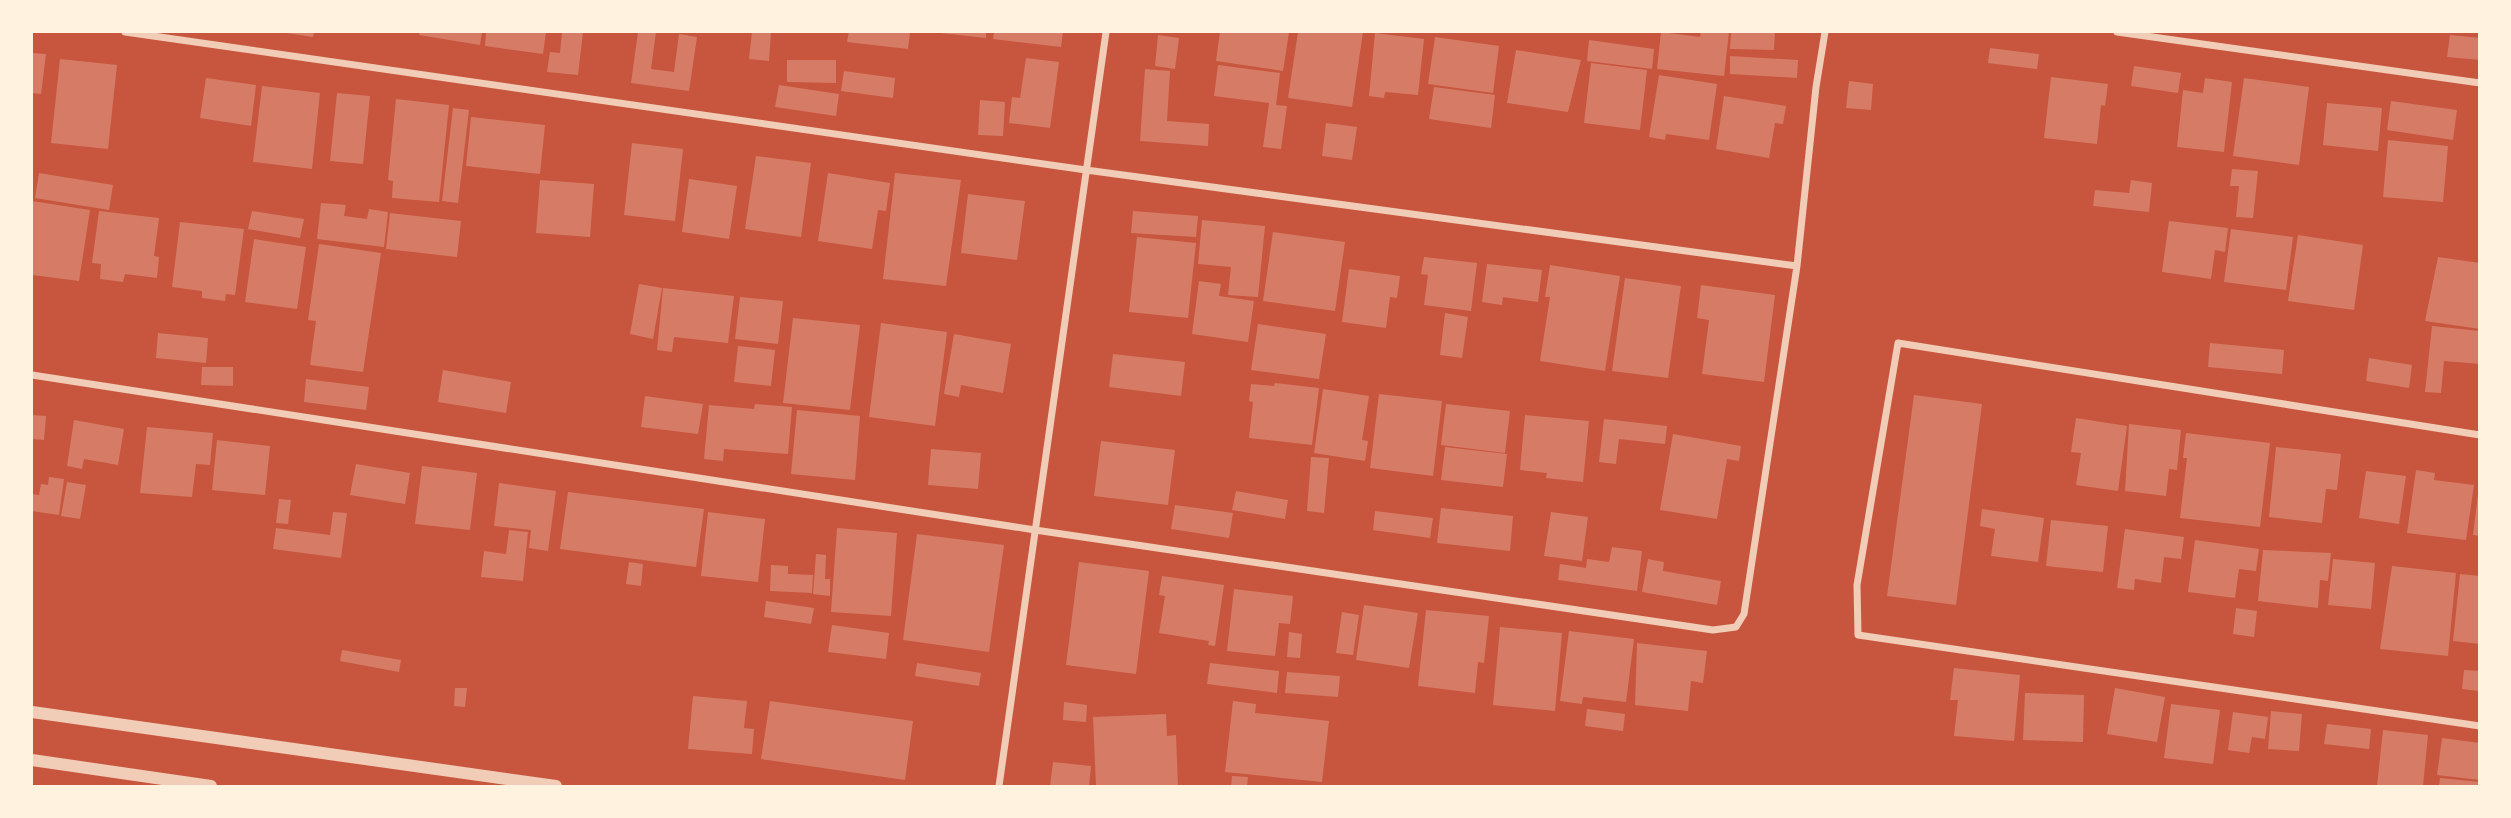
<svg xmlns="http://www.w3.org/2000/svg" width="2511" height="818" font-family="'Noto Sans',sans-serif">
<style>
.building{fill:#d67c66}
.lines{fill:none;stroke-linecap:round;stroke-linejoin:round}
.minor{stroke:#f1ccb7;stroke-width:7}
.tertiary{stroke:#f1ccb7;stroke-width:12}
</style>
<rect width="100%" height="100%" fill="#c8553d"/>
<path class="building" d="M280,32H314L313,37Z
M420,32H482L480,45L419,35Z
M486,32H546L543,54L485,46Z
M562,32H583L578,75L547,72L550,52L560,53Z
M638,32H656L651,69L674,72L679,34L697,37L689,91L631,83Z
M752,32H771L769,61L749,59Z
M849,32H910L908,49L847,42Z
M931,32H986V38Z
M994,32H1063L1061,47L993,39Z
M1220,32H1289L1283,71L1216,61Z
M1298,32H1363L1352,107L1288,98Z
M1661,32L1700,37L1701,32H1729L1724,76L1657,69Z
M1731,32H1775L1774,50L1730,49Z
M1375,33L1424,39L1418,95L1385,92L1384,98L1369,96Z
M1158,35L1179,38L1175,69L1155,66Z
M2450,35L2480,38V60L2447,57Z
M1435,37L1499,46L1493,93L1428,84Z
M1589,40L1654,49L1652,69L1587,61Z
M1990,48L2039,54L2037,69L1988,63Z
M1516,50L1581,60L1568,112L1507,103Z
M32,53L46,54L41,94L32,93Z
M1730,56L1798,60L1797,78L1730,74Z
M1026,58L1059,62L1050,128L1009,123L1012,97L1020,98Z
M60,59L117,65L108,149L51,143Z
M787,60H836V83L787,82Z
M1591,63L1647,70L1640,130L1584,123Z
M1218,65L1280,73L1276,105L1287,106L1281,149L1263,147L1269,103L1214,96Z
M2134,66L2181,73L2178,93L2131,86Z
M1145,69L1170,71L1167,121L1209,124L1208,146L1140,141Z
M844,71L895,78L893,98L841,91Z
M1659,75L1717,84L1709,140L1666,134L1665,140L1649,137Z
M2051,77L2108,84L2105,106L2101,105L2097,144L2044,138Z
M206,78L256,85L251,126L200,118Z
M2205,78L2232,82L2224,152L2177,147L2183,90L2203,93Z
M2244,78L2309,87L2299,165L2233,156Z
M1849,81L1873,84L1871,110L1846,108Z
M779,85L839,94L836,116L775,107Z
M262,86L320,93L312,169L253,162Z
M1434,87L1495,95L1491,128L1429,119Z
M337,93L370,96L363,164L330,161Z
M1724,96L1786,106L1783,124L1775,123L1769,158L1716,149Z
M396,99L449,105L439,202L392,198L393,181L388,180Z
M980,100L1005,102L1003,136L978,135Z
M2391,101L2457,110L2453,140L2387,130Z
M2327,103L2382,108L2378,151L2323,145Z
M453,108L469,110L458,203L442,201Z
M471,117L545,125L540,174L466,166Z
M1326,123L1357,127L1352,160L1322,156Z
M2388,140L2448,146L2443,202L2383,197Z
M632,143L683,149L675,221L624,215Z
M756,156L811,163L801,237L745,229Z
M2232,169L2258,171L2253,218L2236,217L2239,186H2230Z
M39,173L113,185L109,210L35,198Z
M828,173L890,183L886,211L878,210L872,249L818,241Z
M895,173L961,180L946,286L883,279Z
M689,179L737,186L729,239L682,232Z
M540,180L594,184L590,237L536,233Z
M2131,180L2152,183L2149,212L2093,206L2095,190L2129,193Z
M968,194L1025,201L1017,260L961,253Z
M32,201L90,210L79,281L32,275Z
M321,203L346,205L344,216L367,219L369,209L388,212L384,247L317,239Z
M99,211L159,218L154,256L159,257L157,278L125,274L123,282L100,279L101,264L92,263Z
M252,211L304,219L300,238L248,229Z
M1133,211L1198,216L1196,237L1131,233Z
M390,213L461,221L457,257L386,249Z
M1202,220L1265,226L1258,297L1228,295L1231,267L1198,264Z
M2169,221L2228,228L2225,252L2215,250L2211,279L2162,272Z
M180,222L244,229L235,295L226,294L225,301L202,298V291L172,287Z
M2231,229L2293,237L2286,290L2224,282Z
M1273,232L1345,242L1335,311L1263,301Z
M2298,235L2363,245L2354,310L2288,301Z
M1137,237L1196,243L1188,318L1129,312Z
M254,239L306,247L297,309L245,302Z
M319,244L381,253L363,372L310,365L316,321L308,320Z
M1424,257L1477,263L1471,311L1424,305L1428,275L1421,274Z
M2438,257L2480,263V329L2425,321Z
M1487,264L1542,270L1538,302L1503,297L1502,305L1482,302Z
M1550,265L1620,276L1605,371L1540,361L1550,297H1545Z
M1349,269L1400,276L1397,298L1390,297L1386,328L1342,322Z
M1625,278L1681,286L1668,378L1612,371Z
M1199,281L1221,284L1219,296L1254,301L1248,342L1192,334Z
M639,284L662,288L653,339L630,334Z
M1701,285L1775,295L1764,382L1702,374L1709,320L1697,318Z
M663,288L734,296L728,343L674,337L672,352L657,350Z
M740,297L783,301L778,344L735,339Z
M1445,313L1468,317L1462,358L1440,355Z
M793,318L860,325L850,410L783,403Z
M881,323L947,332L935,426L869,417Z
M1258,324L1326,334L1319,379L1251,370Z
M2432,326L2480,331V364L2444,361L2441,393L2425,392Z
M158,333L208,338L206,363L156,358Z
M954,334L1011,344L1003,393L961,385L959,397L944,394Z
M2210,343L2284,350L2282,374L2208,367Z
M738,346L775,350L771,386L734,382Z
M1113,354L1185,362L1181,396L1109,387Z
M2369,358L2412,365L2409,388L2366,381Z
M202,367H233V386L201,385Z
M443,370L511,382L506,413L438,402Z
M306,379L369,387L366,410L304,402Z
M1275,383L1319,388L1312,445L1249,438L1253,402L1249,401L1251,384L1274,386Z
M1323,389L1369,396L1362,440L1368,441L1365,461L1314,453Z
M1379,394L1442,401L1433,476L1370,468Z
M1914,395L1982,404L1956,605L1887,596Z
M645,396L703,404L698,434L641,427Z
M755,404L792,407L788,454L724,449L723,461L704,459L709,405L754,409Z
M1446,404L1510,411L1505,453L1441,445Z
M797,410L860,416L855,480L791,474Z
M32,415L46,416L44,440L32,439Z
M1525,415L1589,421L1583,482L1546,478L1547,473L1520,470Z
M2076,418L2127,426L2118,491L2076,485L2081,453L2071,452Z
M1604,419L1667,426L1665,444L1619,439L1616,464L1599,462Z
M74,420L124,429L118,465L84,459L82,469L67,466Z
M2129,424L2181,430L2177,470L2169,469L2166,496L2125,491Z
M147,427L213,433L210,465L196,464L192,497L140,493Z
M2186,433L2270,443L2260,527L2180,518L2187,458H2183Z
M1673,434L1741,446L1739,461L1727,459L1717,519L1660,510Z
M217,440L270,446L265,495L212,490Z
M1101,441L1175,450L1168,505L1094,496Z
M1445,447L1507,454L1503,487L1441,480Z
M2276,447L2341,454L2337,490L2326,489L2322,523L2269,517Z
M931,449L981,453L978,489L928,485Z
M1311,457L1329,458L1324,513L1307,511Z
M356,464L410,473L405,504L350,495Z
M422,466L477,473L470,530L415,524Z
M2416,470L2435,473L2434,480L2474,485L2466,540L2407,533Z
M2366,471L2406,476L2399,524L2359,518Z
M49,477L64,479L59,515L32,511V494L39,495L41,484L48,485Z
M67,482L86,485L80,519L61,516Z
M499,483L556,491L548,551L529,548L531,530L494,526Z
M1236,491L1288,500L1285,519L1232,510Z
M568,492L704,509L696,567L560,549Z
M2478,494H2480V536L2473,535Z
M279,499L291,500L288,524L276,523Z
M1175,505L1233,513L1229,538L1171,529Z
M1441,508L1513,516L1510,551L1437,543Z
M1982,509L2044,518L2038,562L1991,556L1995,529L1980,526Z
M1375,511L1433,518L1430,538L1373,530Z
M333,512L347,513L341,558L273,549L276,528L330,535Z
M708,512L765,519L758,582L701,576Z
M1551,512L1588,517L1582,561L1544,556Z
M2051,520L2108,526L2103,572L2046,566Z
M837,528L897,533L891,616L831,612Z
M2125,529L2184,537L2181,559L2164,557L2161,583L2135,579L2134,590L2117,588Z
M509,530L528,532L523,581L481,577L484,551L506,554Z
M917,534L1004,545L989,652L903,640Z
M2195,540L2259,549L2256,571L2239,569L2235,598L2188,592Z
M1612,547L1642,551L1637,591L1558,580L1560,564L1586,568L1587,559L1609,562Z
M2263,550L2331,553L2328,581L2320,580L2318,608L2258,601Z
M816,554L826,555L825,579H830V596L813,594Z
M1648,559L1664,562L1663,571L1721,581L1717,605L1642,592Z
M2333,559L2375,563L2371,609L2328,605Z
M629,562L643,564L641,586L626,584Z
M1079,562L1149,571L1136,674L1066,665Z
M771,565L788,566V574L813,575L812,593L770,591Z
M2392,566L2456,573L2448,656L2380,649Z
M2460,574L2480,576V644L2453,641Z
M1162,576L1224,585L1215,646L1208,645L1209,641L1159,633L1165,596L1159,595Z
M1234,589L1293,596L1290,624L1279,623L1275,656L1227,651Z
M766,601L814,608L811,624L764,617Z
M1364,605L1418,613L1409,668L1356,660Z
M2236,608L2257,611L2254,637L2233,634Z
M1426,610L1489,616L1484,663L1478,662L1475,693L1418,686Z
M1342,612L1359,615L1353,655L1336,653Z
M832,625L889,633L886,659L828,652Z
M1500,627L1562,633L1555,711L1493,705Z
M1569,631L1634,639L1626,702L1583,697L1582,704L1560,701Z
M1289,632L1302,634L1300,658L1287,657Z
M1637,643L1707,651L1703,683L1691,681L1688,711L1635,705Z
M342,650L401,660L399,672L340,661Z
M917,663L981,673L979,686L915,676Z
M1210,663L1279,671L1277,693L1207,684Z
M1954,668L2020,675L2014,741L1954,736L1958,700H1950Z
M2464,670L2480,671V691L2462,689Z
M1287,672L1340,676L1338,697L1285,693Z
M455,688H467L465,707L454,706Z
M2115,688L2165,697L2157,742L2107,734Z
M2025,693L2084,695L2083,742L2023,740Z
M693,696L747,701L744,728L754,729L752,754L688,749Z
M770,701L913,721L905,780L761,759Z
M1233,701L1256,704L1255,713L1329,721L1322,782L1225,772Z
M1064,702L1087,705L1086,722L1063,720Z
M2171,704L2220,710L2213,764L2164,758Z
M1587,709L1625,714L1623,731L1585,726Z
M2271,711L2302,714L2299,751L2268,749Z
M2233,712L2268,717L2265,739L2252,737L2249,753L2228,750Z
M1166,714L1167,736L1176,735L1178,786H1096L1093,717Z
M2327,724L2371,729L2369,749L2324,744Z
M2383,730L2428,735L2423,786H2377Z
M2442,738L2480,743V780L2437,775Z
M1053,762L1091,766L1089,786H1050Z
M1232,776L1248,777L1247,786H1231Z
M2440,778L2480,782V786H2439Z"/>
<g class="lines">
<path class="minor" d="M125,32L1086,170L1797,266
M2117,32L2480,83
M32,375L1035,530L1713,630L1736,627L1744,614L1797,266L1816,87L1825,32
M2480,435L1898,343L1857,585L1858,635L2480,726
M999,786L1106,32"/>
<path class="tertiary" d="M32,712L556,786
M32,760L211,786"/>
</g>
<rect width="2511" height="818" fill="none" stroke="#fff3e0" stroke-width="66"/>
</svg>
